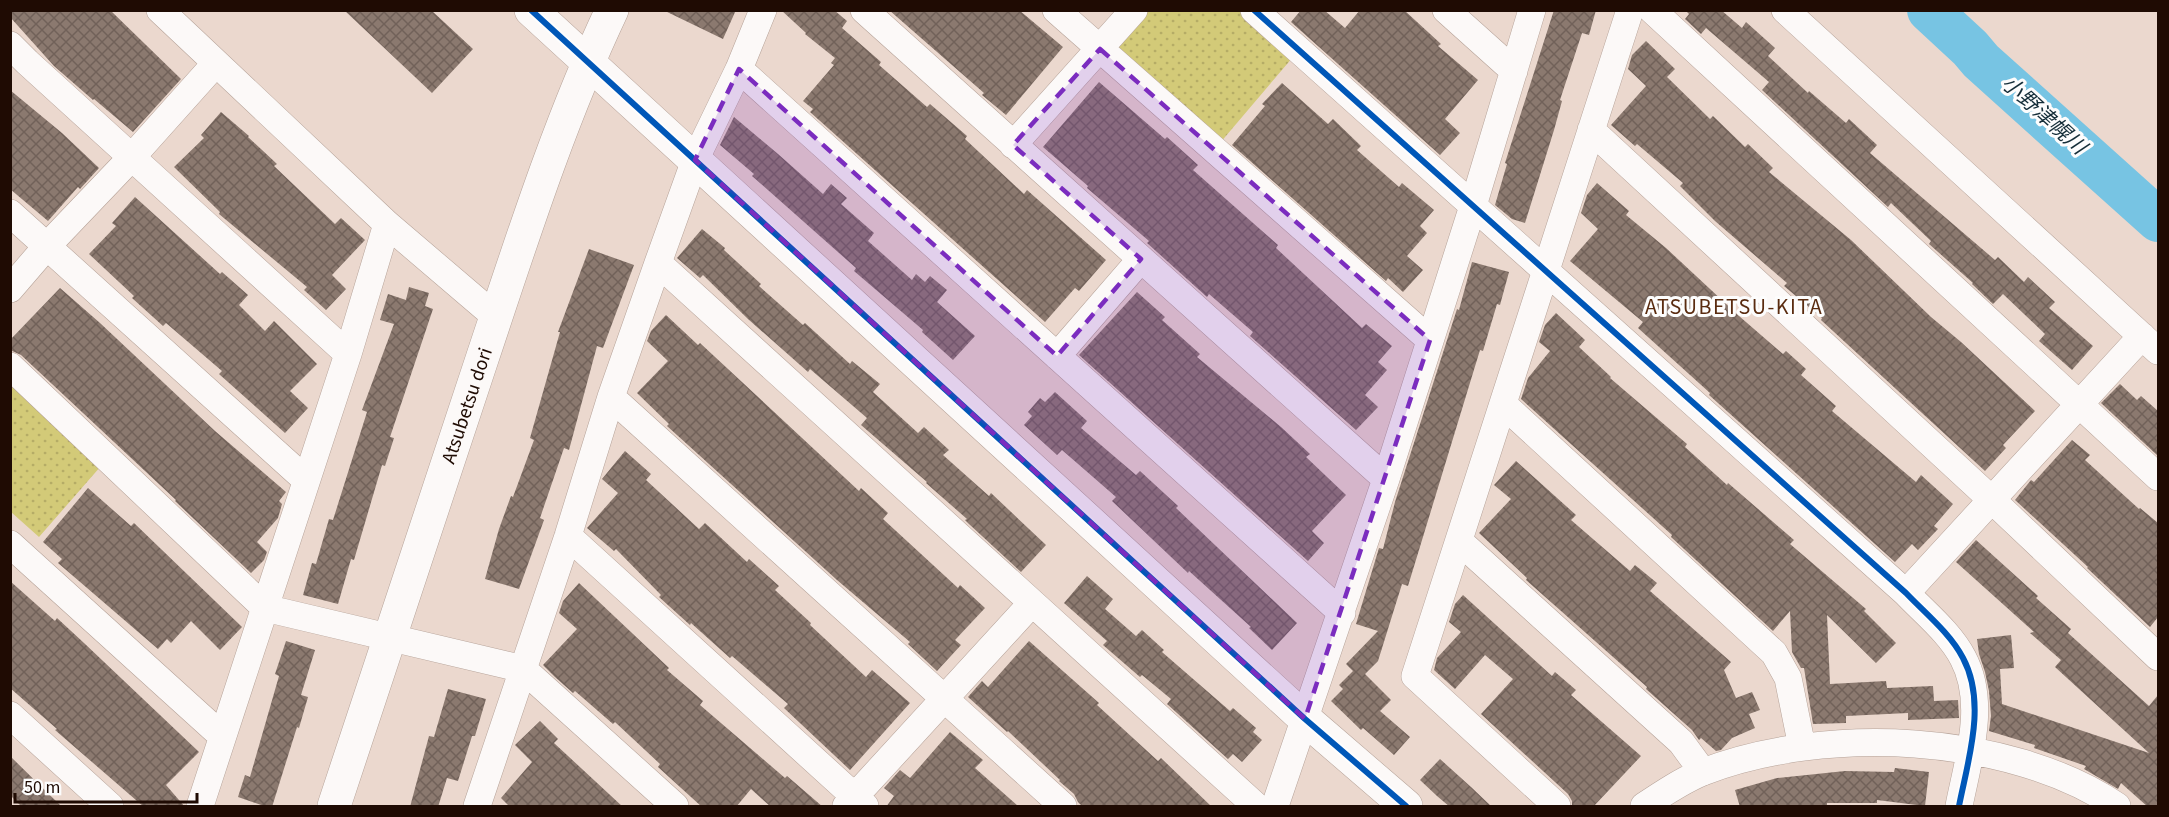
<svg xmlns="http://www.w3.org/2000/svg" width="2169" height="817" font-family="'Source Sans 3','Noto Sans JP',sans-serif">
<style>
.park{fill:url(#park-dots)}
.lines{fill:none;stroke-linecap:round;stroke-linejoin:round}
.river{stroke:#77c4e3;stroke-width:44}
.building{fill:url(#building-cross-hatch)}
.street-casing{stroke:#b5a298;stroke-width:28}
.secondary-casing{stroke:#b5a298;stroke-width:34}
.street{stroke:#fcf9f8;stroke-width:27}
.secondary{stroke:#fcf9f8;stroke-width:33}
.cycleway-casing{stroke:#fdfdfd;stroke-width:10}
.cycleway{stroke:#0057b8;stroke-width:6}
.marked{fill:#7b2cbf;fill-opacity:0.2;stroke:#7b2cbf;stroke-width:4.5;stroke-dasharray:12 8;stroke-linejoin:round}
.labels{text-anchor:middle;stroke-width:6;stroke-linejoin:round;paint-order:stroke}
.street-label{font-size:20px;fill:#1f0b03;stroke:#fdfdfd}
.water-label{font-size:21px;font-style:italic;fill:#152e39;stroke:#fdfdfd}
.quarter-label{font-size:22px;letter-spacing:1.5px;fill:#5a2c10;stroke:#fdfdfd}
</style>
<defs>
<pattern id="park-dots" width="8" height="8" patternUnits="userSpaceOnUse" patternTransform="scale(1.5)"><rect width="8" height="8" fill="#d3ca78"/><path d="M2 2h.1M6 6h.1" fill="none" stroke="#b5ac66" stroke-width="1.8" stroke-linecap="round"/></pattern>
<pattern id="building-cross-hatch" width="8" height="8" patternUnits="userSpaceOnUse" patternTransform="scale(1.5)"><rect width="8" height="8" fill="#8b796f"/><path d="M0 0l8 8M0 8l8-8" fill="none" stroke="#716159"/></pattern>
</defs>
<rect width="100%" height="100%" fill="#ebd8ce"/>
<path class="park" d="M1254,10L1299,50L1214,150L1100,49L1134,11Z
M10,381L101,466L39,537L11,512Z"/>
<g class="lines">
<path class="river" d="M1929,10L1970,48L1981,61L2158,220"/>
</g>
<path class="building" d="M10,10H110L181,79L133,132L94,99L93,100L54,66L10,17Z
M344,10H431L473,49L432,93Z
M663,10H736L723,39Z
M781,10H834L847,21L842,28L881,62L879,65L927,107L930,104L967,136L965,139L1024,194L1027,190L1106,260L1079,291L1075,288L1045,322L810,112L813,109L803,101L834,65L831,63L835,58L805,34L806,33Z
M889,10H1019L1063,47L1006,115L982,95L984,93Z
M1301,10H1324L1345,28L1360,10H1404L1441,44L1438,46L1478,80L1445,119L1460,133L1440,155L1291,22Z
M1554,10H1596L1589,35L1582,33L1560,100L1562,101L1554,130L1525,223L1512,219L1495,205L1507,164L1505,163Z
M1685,10H1721L1742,28L1746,22L1775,48L1768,56L1808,93L1809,91L1846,123L1849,119L1877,145L1870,153L1995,260L1998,257L2024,282L2028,277L2055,302L2049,308L2093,346L2072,370L2039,341L2045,334L2003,294L1993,304L1972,284L1973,283L1929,244L1931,241L1891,203L1888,207L1762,90L1769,82L1706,28L1701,34L1685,19L1689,14Z
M1646,41L1675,69L1667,77L1710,119L1713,116L1745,147L1748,144L1773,168L1769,172L1851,240L1931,317L1961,342L2035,411L2003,445L2006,448L1985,471L1821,320L1822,318L1784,286L1787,283L1715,221L1680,186L1683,183L1637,144L1635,146L1611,125L1646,86L1628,69L1632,55Z
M1099,82L1165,139L1167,137L1198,165L1193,170L1278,245L1276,248L1362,328L1366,324L1392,346L1378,362L1387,370L1365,395L1378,407L1356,430L1250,336L1253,332L1209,294L1207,297L1147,243L1149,241L1087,188L1088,186L1043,147Z
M1282,83L1328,124L1333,119L1361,146L1357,150L1399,187L1402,183L1434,210L1420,226L1427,233L1407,256L1423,270L1403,292L1388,278L1386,281L1232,145L1265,106L1262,104Z
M10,90L62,133L99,168L80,189L78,187L48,221L10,189Z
M221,112L249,136L248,137L277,164L274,166L335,224L341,218L365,240L332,275L346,289L326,310L304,290L307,287L219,214L220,212L174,167L204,138L201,135Z
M734,117L778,154L823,194L831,184L847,198L841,204L874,233L868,241L912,280L916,274L925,282L930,276L947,290L937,302L975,336L953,360L922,332L923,330L854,271L856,268L752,176L754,174L720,145Z
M1597,183L1629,211L1626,215L1666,248L1739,316L1783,354L1786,351L1806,369L1801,375L1836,406L1832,411L1916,482L1921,475L1953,504L1934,526L1938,529L1918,550L1912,544L1895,562L1709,395L1710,393L1638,328L1643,322L1570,261L1598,229L1581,213L1587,195Z
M135,197L220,274L222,272L248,295L239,305L265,331L274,321L317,364L290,391L308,408L285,433L219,374L222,371L166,323L163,326L132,298L134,296L89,254L116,226L112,223Z
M702,229L725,248L724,250L761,284L759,286L803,325L805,323L850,364L852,361L880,384L873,392L918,433L924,427L949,450L943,455L989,496L991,493L1046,545L1021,572L969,524L965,520L967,519L926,483L927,482L861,425L867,418L810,369L808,372L748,319L703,275L700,278L677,258Z
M589,249L634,265L603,348L597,346L569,450L564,448L540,518L544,520L519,589L485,579L499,529L511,496L513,497L534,440L530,438L560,332H558Z
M1472,262L1509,272L1500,305L1497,304L1483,351L1480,350L1408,586L1402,584L1378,661L1365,674L1391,700L1380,711L1410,737L1394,755L1363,728L1361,730L1331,701L1343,689L1339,685L1353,671L1346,664L1378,631L1356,624L1379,548L1383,549L1395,502L1457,309L1459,310Z
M409,287L429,293L425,306L433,309L390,437L394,438L385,466L382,465L354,560L351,559L338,604L303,595L312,563L316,564L329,519L333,520L367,412L362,410L394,324L380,320L388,294L406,300Z
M60,288L100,323L215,431L286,492L279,501L282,504L278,518L257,542L267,552L264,560L251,573L175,501L176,500L21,355L10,350V340Z
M1137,292L1165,317L1162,320L1200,354L1197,357L1281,427L1310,454L1306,457L1346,495L1312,531L1324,543L1308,561L1079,355Z
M1556,313L1585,340L1579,347L1611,377L1610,378L1687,444L1685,447L1727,485L1728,483L1794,540L1790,544L1866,609L1864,611L1896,643L1876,663L1827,615L1830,684L1886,681L1887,688L1933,686L1934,701L1958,700L1959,718L1908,720V713L1846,716V723L1813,724L1804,668H1801L1792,652L1790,611L1773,631L1671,537L1672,535L1521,399L1528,378L1550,351L1539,342L1545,325Z
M666,315L698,345L700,343L859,491L861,488L888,513L883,519L958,588L960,585L985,608L955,640L961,645L937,671L908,644L910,642L837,580L667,426L669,424L637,393L668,361L647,341L651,331Z
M2120,384L2137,400L2141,396L2158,411V456L2101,403Z
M1055,392L1087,421L1081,428L1136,475L1140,471L1178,506L1176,508L1297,623L1272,650L1249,628L1251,627L1189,571L1188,573L1112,501L1116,497L1062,450L1057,455L1024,425L1032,416L1028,412L1040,398L1045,402Z
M2072,440L2090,455L2085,460L2139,509L2140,508L2158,523V617L2150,627L2087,568L2088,567L2015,500L2031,480L2034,482Z
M625,451L651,474L646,480L699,529L705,523L747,562L749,559L779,586L775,590L811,623L810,625L866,677L872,670L910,703L850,770L784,708L788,704L732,656L730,658L691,623L690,625L659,597L661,595L616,549L614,551L587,528L618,493L602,479Z
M1516,461L1576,515L1571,520L1630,571L1635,565L1657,583L1650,591L1731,662L1724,670L1736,698L1752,692L1760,710L1749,714L1755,728L1732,738L1721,750L1716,751L1701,738L1699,740L1692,730L1646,689L1647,687L1526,580L1527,578L1479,533L1511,499L1494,485Z
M88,488L131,526L134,523L242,627L220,650L191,621L171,643L167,639L158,649L58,563L62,559L43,542Z
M1976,540L2038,596L2036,598L2071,629L2068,633L2149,706L2158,695V807H2148L2121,783L2118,789L2084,769L2086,766L2034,748L2035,745L1989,731L1991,716L1989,691L1985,672L1979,654L1977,639L2011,635L2014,668L2000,669L2002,704L2149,753L2055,667L2061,660L2030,633L2034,632L1956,562Z
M1087,576L1113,599L1105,609L1136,636L1142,630L1164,650L1162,652L1230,711L1233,708L1256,728L1253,732L1262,740L1242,762L1233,754L1228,759L1167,704L1171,699L1142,675L1140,677L1103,645L1107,641L1064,603Z
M10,581L55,621L57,618L84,643L199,752L166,785L185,807H144L55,730L57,729L10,688Z
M579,583L669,668L667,670L703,701L700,705L785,778L787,776L823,807H771L751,789L736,807H702L658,767L660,764L615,722L613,724L575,691L573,693L555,677L543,665L577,629L559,613L563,601Z
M1463,595L1552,676L1555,672L1576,690L1571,695L1641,756L1593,807H1572V801L1568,794L1481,714L1513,679L1485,655L1455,689L1434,670L1437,658L1461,632L1449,622L1455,604Z
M286,641L315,650L301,695L308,697L299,728L297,727L272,807H267L238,797L245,775L250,777L279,676L275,674Z
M1029,641L1099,703L1097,705L1158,761L1161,758L1212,807H1083L1078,802L1074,794L1059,781L1060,780L1008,731L1007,732L968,697L982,681L988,687Z
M448,689L486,699L475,736H472L458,781L447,778L438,807H410L429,736L434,737Z
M540,721L558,739L554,743L623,807H510L501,798L532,762L515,745Z
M950,732L983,760L975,768L1019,807H886L894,796L884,788L900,770L910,778Z
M10,756L62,807H22L10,795Z
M1440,759L1471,787L1492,807H1450L1437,796L1420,780Z
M1895,768L1929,772L1925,806L1877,800V803H1827V807H1740L1735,790L1777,778L1845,771L1894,772Z"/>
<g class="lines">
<g class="street-casing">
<path id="street" d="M160,10L387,224L496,317
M864,10L1386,479
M1056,10L1430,340
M1254,10L1906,593C1925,613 1950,633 1963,658C1987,703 1968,760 1959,806
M1446,10L1514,71
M1652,10L2158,477
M1785,10L2158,351
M10,45L27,62L348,354
M739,69L1342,613
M1591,130L1992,500L2158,657
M1013,145L1134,10
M10,213L306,480
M658,263L1256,806
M10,289L47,246L131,158L216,63
M1057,356L1141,259
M10,366L265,608L523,669L675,806
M611,397L1063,806
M1503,404L1774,653L1788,678L1802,747
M568,536L865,806
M1459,541L1681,742L1703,772
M10,544L222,736
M1906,593L2142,336
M10,715L110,806
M200,806L348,354L387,224
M477,806L568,536L611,397L658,263L695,160L739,69L763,10
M846,806L1032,603
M1275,806L1386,479L1473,206L1532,10
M1557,806L1415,676L1630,10
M1644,806C1662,794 1683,780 1703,772C1824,725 2009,733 2117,806"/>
</g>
<g class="secondary-casing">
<g id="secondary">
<path d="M531,10L1305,719L1406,806"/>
<path id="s1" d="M334,806C382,657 432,508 482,359C521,242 559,122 612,10"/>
</g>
</g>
<use href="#street" class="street"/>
<use href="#secondary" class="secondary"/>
<g class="cycleway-casing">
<path id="cycleway" d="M531,10L1305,719L1406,806
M1254,10L1906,593C1925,613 1950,633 1963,658C1987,703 1968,760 1959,806"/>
</g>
<use href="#cycleway" class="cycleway"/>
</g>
<path class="marked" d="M1100,49L1430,340L1305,719L695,160L739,69L1057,356L1141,259L1013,145Z"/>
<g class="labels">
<g class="street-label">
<text dy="7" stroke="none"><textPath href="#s1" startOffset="422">Atsubetsu dori</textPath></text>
</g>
<g class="water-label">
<text transform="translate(2044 115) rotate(42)" y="7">小野津幌川</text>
</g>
<g class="quarter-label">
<text x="1734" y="314">ATSUBETSU-KITA</text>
</g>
</g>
<rect width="2169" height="817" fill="none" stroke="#1f0b03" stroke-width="24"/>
<path d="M15 793v9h182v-9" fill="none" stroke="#1f0b03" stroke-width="3"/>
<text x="24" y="793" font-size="18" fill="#1f0b03" stroke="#fdfdfd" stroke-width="4.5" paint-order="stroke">50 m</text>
</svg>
